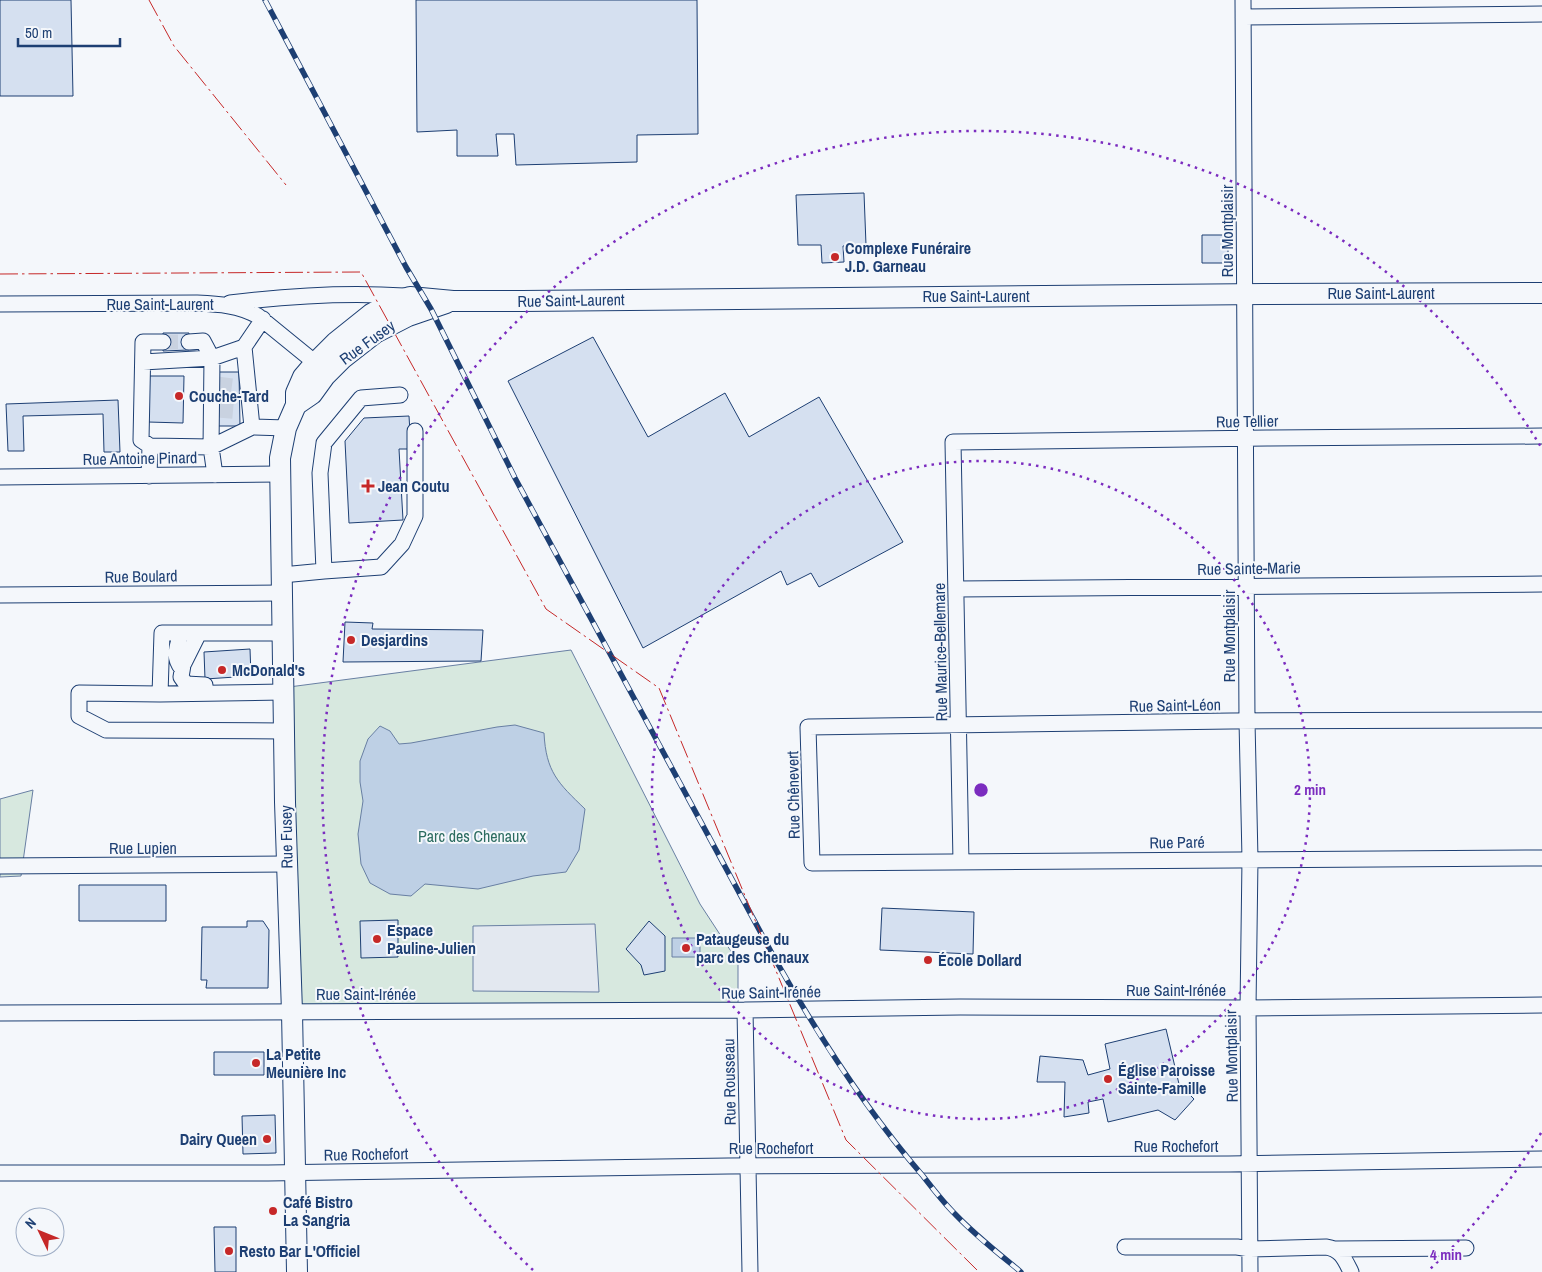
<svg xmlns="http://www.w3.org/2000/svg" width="1542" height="1272" font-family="'Archivo Narrow',sans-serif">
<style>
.green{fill:#d7e8df;stroke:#687fa3}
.parking{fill:#e3e8f0;stroke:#687fa3}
.water{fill:#bed0e5;stroke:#687fa3}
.building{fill:#d5e0f0;stroke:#1d3f73}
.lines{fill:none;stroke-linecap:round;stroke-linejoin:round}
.minor-tunnel{stroke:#c9d2e0;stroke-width:15;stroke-dasharray:15 8;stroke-linecap:butt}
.minor-casing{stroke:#1d3f73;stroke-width:17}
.major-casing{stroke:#1d3f73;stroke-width:22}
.minor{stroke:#f4f7fb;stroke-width:15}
.major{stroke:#f4f7fb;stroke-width:20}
.rail-casing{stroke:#1d3f73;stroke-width:5.5}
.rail{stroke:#f4f7fb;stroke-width:4;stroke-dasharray:11;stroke-linecap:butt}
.power{stroke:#c62828;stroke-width:1;stroke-dasharray:18 4 2.5 4;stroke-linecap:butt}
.ring{fill:none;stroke:#7b2cbf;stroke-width:2.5;stroke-dasharray:2.5 5}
.poi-dot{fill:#c62828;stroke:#f4f7fb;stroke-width:2}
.labels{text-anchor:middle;stroke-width:4;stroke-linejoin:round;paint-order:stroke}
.street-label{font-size:16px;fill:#1d3f73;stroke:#f4f7fb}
.poi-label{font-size:16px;font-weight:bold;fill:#1d3f73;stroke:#f4f7fb;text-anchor:start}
.park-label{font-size:16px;fill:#2c6c60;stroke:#f4f7fb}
.centre{fill:#7b2cbf;stroke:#f4f7fb;stroke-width:2.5}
.ring-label{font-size:15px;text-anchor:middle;font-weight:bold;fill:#7b2cbf;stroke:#f4f7fb;stroke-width:4;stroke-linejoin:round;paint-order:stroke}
</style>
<rect width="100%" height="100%" fill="#f4f7fb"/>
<path class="green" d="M571,650L700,904L738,962V1006L301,1009L289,687Z
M33,790L21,876L0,877V799Z"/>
<path class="parking" d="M595,924L599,992L473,991V926Z"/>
<path class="water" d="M515,725L544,733C546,772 558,783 585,809L579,850L566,872L533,876L478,889L425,884L411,896L390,894L370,883L361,864L358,834L363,801L360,782V761L368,739L380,726L390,731L399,744L411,743L497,727Z
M672,938H700V957H672Z"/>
<path class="building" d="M0,0H71L73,96H0Z
M416,0H697L698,134L637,135V162L516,165L514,134H496L498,156H457V130L417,132Z
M864,193L866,245L843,246L844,262L822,263L821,245H798L796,195Z
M1202,235H1228V263H1202Z
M163,333H189V350L163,351Z
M593,337L648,437L725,393L749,437L819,397L903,542L819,587L811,573L787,585L781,571L643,648L508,381Z
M217,372H239L240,426H218Z
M149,376H184L183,423L148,422Z
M118,400L120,452H104L103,414L23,416L24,451H8L6,404Z
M409,416L411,449H399L403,520L349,523L345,441L364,418Z
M345,622L373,623L372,629L483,630L481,661L343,662Z
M250,649L251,676L205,679L204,652Z
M79,885H166V921H79Z
M882,908L974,912L973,954L880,950Z
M398,920V957L361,958L360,921Z
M247,921H263L269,930L268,988H206L207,980H201L202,927H247Z
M649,921L665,936V971L644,975L641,965L626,949Z
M1166,1029L1179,1084L1194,1099L1175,1120L1158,1110L1108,1122L1103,1099L1088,1102L1089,1113L1064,1117L1065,1082H1037L1040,1056L1083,1060L1088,1075L1110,1069L1105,1044Z
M214,1052H264V1075H214Z
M275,1115L276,1153L243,1154L242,1116Z
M214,1227H236V1272H215Z"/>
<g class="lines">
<path class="minor-tunnel" d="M163,342H189
M217,384L239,387
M218,410L240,412"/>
<g class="minor-casing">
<path id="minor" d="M1243,0L1247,721L1250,859L1248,1008L1250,1272
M1243,17L1542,14
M230,303C287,296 346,292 404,296
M0,304L197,303C218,304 239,305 258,316L323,369
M263,319L244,347L212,358L211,447L252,427L286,428
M244,347L252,427
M143,362L212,358L203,341L189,342
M150,446L141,440L143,342H163
M149,476L150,446L211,447L215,475
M0,477L280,474
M324,571L381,567L402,544L415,516V431
M282,575L324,571L320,473L324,443L361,398L400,395
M957,589L1542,584
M0,595L282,593
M181,633C177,648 172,656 182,669
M199,633L183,665L181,677L186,684L205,685
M283,692L160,694L79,693V716L106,730L284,731
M160,694L162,633H283
M1542,720L1231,721L808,727L812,863L1542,858
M961,862L953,442L1267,438L1542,436
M0,866L286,864
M745,1010L750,1272
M0,1013L745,1010L960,1007L1248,1008L1542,1005
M0,1173H268L728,1166L1229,1164L1542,1159
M1125,1247H1237L1250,1249L1326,1247C1341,1249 1345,1260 1351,1272
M1335,1249L1466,1248"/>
</g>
<g class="major-casing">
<path id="major" d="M296,405L312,394L325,376L343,358L375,333L408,316L446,303
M297,1272L292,1012L285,802L280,458L286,428L296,405V393L303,377L315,363L336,342L371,314L391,303L410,297L453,301H522L1264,294L1542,293"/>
</g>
<use href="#minor" class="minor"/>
<use href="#major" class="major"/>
<g class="rail-casing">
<path id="rail" d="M265,0L406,267L431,309L515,478L775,959C818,1035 866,1110 923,1176C933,1189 943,1202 955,1214C975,1235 998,1253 1021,1272"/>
</g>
<use href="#rail" class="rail"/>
<path class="power" d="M149,0L174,46L286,185
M0,274L361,272L546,609L659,688L846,1140L979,1272"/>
</g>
<g class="ring">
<circle cx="981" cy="790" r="329"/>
<path d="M1541 1133A657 657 0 0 1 1429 1270M533 1270A657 657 0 1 1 1541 447"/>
</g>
<g class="poi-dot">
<circle cx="835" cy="257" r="5"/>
<circle cx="179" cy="396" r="5"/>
<path d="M365.5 478.5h5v5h5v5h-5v5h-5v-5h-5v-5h5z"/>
<circle cx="351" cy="640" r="5"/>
<circle cx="222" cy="670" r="5"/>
<circle cx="377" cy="939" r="5"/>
<circle cx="686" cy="948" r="5"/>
<circle cx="928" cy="960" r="5"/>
<circle cx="256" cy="1063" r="5"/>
<circle cx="1108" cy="1079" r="5"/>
<circle cx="267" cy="1139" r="5"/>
<circle cx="273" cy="1211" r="5"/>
<circle cx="229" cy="1251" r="5"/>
</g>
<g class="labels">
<g class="street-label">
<text transform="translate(1227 231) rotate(-90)" y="6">Rue Montplaisir</text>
<text x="1381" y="299">Rue Saint-Laurent</text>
<text x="976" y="302">Rue Saint-Laurent</text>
<text transform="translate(571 300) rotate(-1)" y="6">Rue Saint-Laurent</text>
<text x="160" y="310">Rue Saint-Laurent</text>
<text transform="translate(367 342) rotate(-36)" y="6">Rue Fusey</text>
<text transform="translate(1247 421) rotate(-1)" y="6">Rue Tellier</text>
<text transform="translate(140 458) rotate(-1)" y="6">Rue Antoine Pinard</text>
<text transform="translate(1249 568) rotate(-1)" y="6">Rue Sainte-Marie</text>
<text transform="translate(141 576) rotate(-1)" y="6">Rue Boulard</text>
<text transform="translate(1229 636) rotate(-90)" y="6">Rue Montplaisir</text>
<text transform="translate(940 652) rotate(-91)" y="6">Rue Maurice-Bellemare</text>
<text transform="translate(1175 705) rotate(-1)" y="6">Rue Saint-Léon</text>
<text transform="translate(793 795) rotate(-91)" y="6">Rue Chênevert</text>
<text transform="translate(286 837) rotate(-91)" y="6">Rue Fusey</text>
<text transform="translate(1177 842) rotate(-1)" y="6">Rue Paré</text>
<text x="143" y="854">Rue Lupien</text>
<text x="1176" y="996">Rue Saint-Irénée</text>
<text transform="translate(771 992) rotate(-1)" y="6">Rue Saint-Irénée</text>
<text x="366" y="1000">Rue Saint-Irénée</text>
<text transform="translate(1231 1056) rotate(-91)" y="6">Rue Montplaisir</text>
<text transform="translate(729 1082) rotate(-91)" y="6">Rue Rousseau</text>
<text x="1176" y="1152">Rue Rochefort</text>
<text x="771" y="1154">Rue Rochefort</text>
<text transform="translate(366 1154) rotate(-1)" y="6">Rue Rochefort</text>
</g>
<g class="poi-label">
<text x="845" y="254">Complexe Funéraire<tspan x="845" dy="18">J.D. Garneau</tspan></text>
<text x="189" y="402">Couche-Tard</text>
<text x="378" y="492">Jean Coutu</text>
<text x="361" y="646">Desjardins</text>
<text x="232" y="676">McDonald's</text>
<text x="387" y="936">Espace<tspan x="387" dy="18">Pauline-Julien</tspan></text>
<text x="696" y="945">Pataugeuse du<tspan x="696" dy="18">parc des Chenaux</tspan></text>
<text x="938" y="966">École Dollard</text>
<text x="266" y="1060">La Petite<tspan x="266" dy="18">Meunière Inc</tspan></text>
<text x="1118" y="1076">Église Paroisse<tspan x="1118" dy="18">Sainte-Famille</tspan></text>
<text x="257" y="1145" text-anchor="end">Dairy Queen</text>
<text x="283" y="1208">Café Bistro<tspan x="283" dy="18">La Sangria</tspan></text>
<text x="239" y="1257">Resto Bar L'Officiel</text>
</g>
<g class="park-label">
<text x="472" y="842">Parc des Chenaux</text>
</g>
</g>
<circle cx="981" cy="790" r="8" class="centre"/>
<g class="ring-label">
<text x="1310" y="795">2 min</text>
<text x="1446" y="1260">4 min</text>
</g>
<g transform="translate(40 1232) rotate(313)"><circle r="24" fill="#f4f7fb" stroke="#9eadc5"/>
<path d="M0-4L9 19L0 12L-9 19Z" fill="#c62828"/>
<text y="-8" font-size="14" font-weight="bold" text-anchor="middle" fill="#1d3f73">N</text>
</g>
<path d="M18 38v8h102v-8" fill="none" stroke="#1d3f73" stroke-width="2.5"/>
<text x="25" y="38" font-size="15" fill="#1d3f73" stroke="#f4f7fb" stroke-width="4" paint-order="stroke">50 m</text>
</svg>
